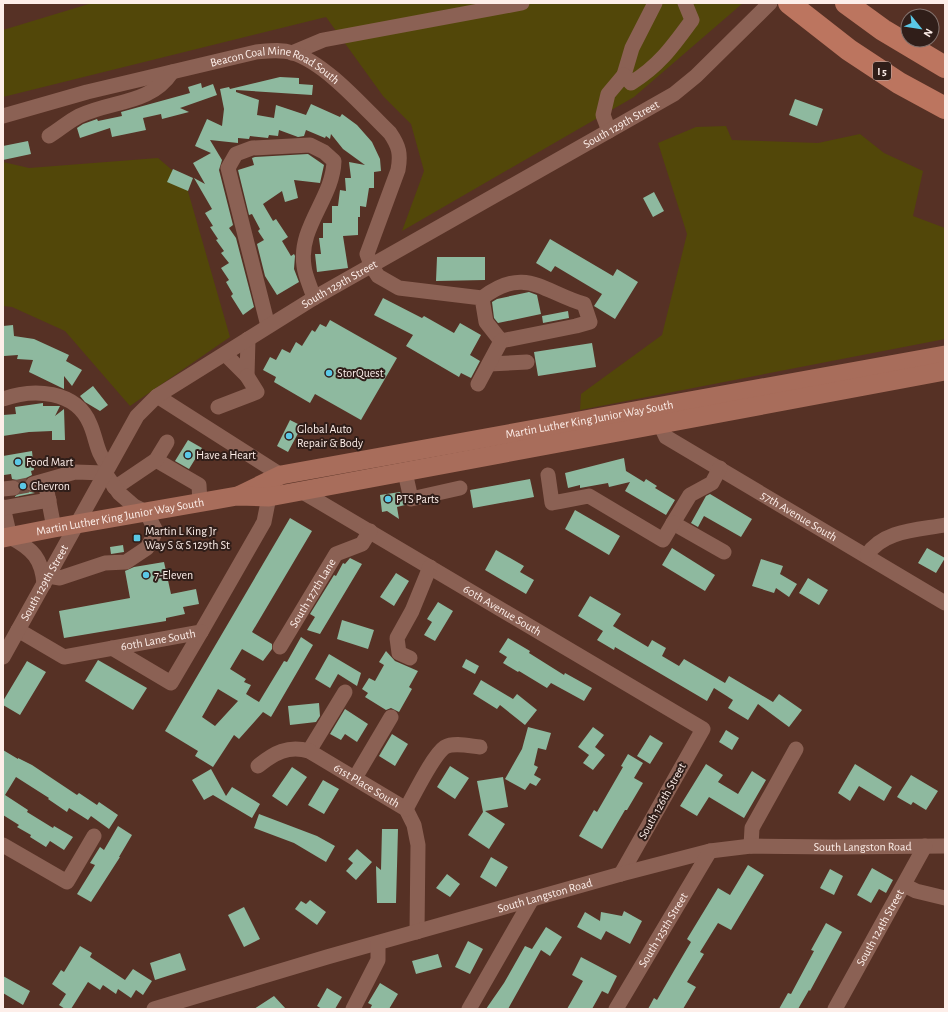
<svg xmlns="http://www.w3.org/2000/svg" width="948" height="1012" font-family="'Alegreya Sans',sans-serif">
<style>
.green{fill:#524709}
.building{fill:#8eb99f;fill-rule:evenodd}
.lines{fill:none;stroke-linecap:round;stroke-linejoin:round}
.minor-tunnel{stroke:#6f4d42;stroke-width:15;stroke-dasharray:15 8;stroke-linecap:butt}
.minor{stroke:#8b6154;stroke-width:15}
.major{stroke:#a86d5b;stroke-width:19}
.highway{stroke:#bc755f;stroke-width:22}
.poi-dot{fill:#5ac8e6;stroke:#301e19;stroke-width:1.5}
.labels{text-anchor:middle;stroke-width:4;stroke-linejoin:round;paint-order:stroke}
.shield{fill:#301e19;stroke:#c0b0ab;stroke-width:1}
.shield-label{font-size:11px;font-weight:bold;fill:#fdeee9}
.street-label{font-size:12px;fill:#fdeee9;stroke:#301e19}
.poi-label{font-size:12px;fill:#fdeee9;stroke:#301e19;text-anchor:start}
</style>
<rect width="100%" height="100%" fill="#563125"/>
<path class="green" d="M92,3H743L634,97L402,231L424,171L411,124L383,96L326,17L3,97V30Z
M726,126L732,140L818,143L860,134L884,153L923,171L913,216L945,228V339L580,410L581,394L662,335L687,234L658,143L696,127Z
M158,158L185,181L230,337L130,406L65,331L12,307L3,306V162L29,168Z"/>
<path class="building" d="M280,77L299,78V84L313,85L312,95L236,90V92L259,100L257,115L274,118L276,105L306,115L311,104L340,117L342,114L357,125L372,142L380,159L381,171L374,172V188H369L366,207L360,206V217H358V235L343,236L348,268L317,272L315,254H321L319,238H323V223H332V206H338L340,190L346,191L345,178H351L349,162L365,165L343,149L331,134L330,139L326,136L325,138L306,130L304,136L298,137L279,130L278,136L269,135L268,138L250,136L249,139L238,138V143L210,140L222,160L219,170L233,225L229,228L236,238L254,307L243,315L231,296L233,294L226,282L229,280L221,268L229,263L221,253L224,251L216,240L218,239L210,227L213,226L205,213L212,209L194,178L205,184L193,163L211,153L195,146L207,119L222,126L224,109L220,89L229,87L230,89Z
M201,83L202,88L213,84L217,95L180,108L189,112L162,119L161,114L143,118L146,130L112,137L110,128L80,138L77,128L83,124L97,119L98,121L122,116L121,112L190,93L188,87Z
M795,99L823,109L817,126L789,115Z
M28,141L31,154L3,160V146Z
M308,154L324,165L320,183L294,180L298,198L285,202L282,191L263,204L273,221L276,219L288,237L282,241L291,256L294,254L295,256L294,269L299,282L277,295L265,276L257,244L264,240L258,231L260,229L252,214L249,215L238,170L254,165L252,158L255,157Z
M173,169L193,178L188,191L167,182Z
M654,192L664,211L653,217L643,198Z
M550,239L613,276L617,269L638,282L615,319L594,306L602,294L555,266L551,272L536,263Z
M437,257H485V280L436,281Z
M529,292L537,295L541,314L498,323L494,318L492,302L497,299Z
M383,298L422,318L424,316L454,333L460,323L481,335L470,355L480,361L471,378L461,373L459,377L406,346L413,335L374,315Z
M568,311L569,318L543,323L542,316Z
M330,320L397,358L361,420L315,394L310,403L274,382L276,377L263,370L270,357L276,360L282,349L290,353L296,342L302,346L312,330L315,332L320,324L326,327Z
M13,325L14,336L34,339L69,355L66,361L82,370L72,386L64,376V389L29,372L33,360L17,359L18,355L4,356L3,326Z
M592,343L596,367L538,376L534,352Z
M93,386L108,405L100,411L85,402L80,396Z
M43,403V406H60L55,416L64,409L65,440H52V431L29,432L3,436V415L16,414L15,407Z
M290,420L302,426L288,452L277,446Z
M188,440L202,448L189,469L175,461Z
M32,451L34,470L31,471L32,475L26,478L24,486L27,491L35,493L14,497L21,492L22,487L17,480L12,479L11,474L4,475L3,456Z
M624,458L626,471L644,482L646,479L657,486L655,488L675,500L666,515L625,491L630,482L609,487L608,483L580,488V485L568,488L565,473Z
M530,479L534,497L473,508L470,490Z
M400,492L405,505L397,507L399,519L387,511L382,512L380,495Z
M710,494L752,519L741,537L704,516L698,527L691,523L706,496Z
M575,510L620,536L609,555L565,529Z
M290,518L312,531L252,632L272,644V649L263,661L242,649L230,669L246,679L244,682L251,685L246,694L259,702L284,661L287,662L301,637L313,645L271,717L263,712L239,739L234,735L213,767L195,756L198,751L165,731ZM218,689L238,701L215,726L202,717Z
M123,545L124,552L111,554L110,547Z
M672,548L715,575L705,591L662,565Z
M927,548L945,558L936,573L918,563Z
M496,550L524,566L520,572L534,580L526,594L485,570Z
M350,558L362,564L320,634L307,630L315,617L310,614L334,575L336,576L343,563L345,564Z
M761,559L783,566L780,574L797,584L789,597L776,588L774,593L752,586Z
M164,562L171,594L196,589L199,604L183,607L185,614L166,618V621L64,638L59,611L130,598L125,571L134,567Z
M396,573L409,581L394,606L380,597Z
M808,578L828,590L819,605L799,593Z
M590,596L621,614L613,626L648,647L652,640L666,648L662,656L679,666L684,659L725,683L729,676L773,702L779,694L802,710L789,727L758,704L748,720L728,708L733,700L714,688L707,701L615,647L614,650L597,640L603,631L578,616Z
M438,602L453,611L435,641L424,635L432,622L427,619Z
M342,620L374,630L368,649L337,639Z
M508,638L530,651L529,653L564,675L565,673L592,688L584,701L551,683L547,688L519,671L518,672L503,663L507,657L499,652Z
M386,651L395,661L418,671L409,687L412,689L399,712L391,708L386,710L365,697L368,693L362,689L369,678L375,681L384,665L379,662Z
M329,654L361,673L357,686L338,674L330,688L315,679Z
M466,659L479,666L475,674L462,667Z
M98,660L147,688L133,710L85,681Z
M27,661L46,672L20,715L3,705V701Z
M481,680L513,699L517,694L537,710L525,725L500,705L497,709L473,694Z
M319,703L320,716L316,722L290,725L288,706Z
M345,709L368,724L357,742L345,734L341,740L330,734Z
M528,727L551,733L546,750L538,748L534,765L538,767L534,775L541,779L536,786L530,783L525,790L505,779L522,749Z
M593,727L604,735L595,747L605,755L593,770L583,763L589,755L578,747Z
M726,730L739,738L732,750L719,742Z
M392,734L408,744L395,766L379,756Z
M650,735L663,743L650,764L637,756Z
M3,750L18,759V758L32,765L77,795L79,793L97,805L99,802L118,815L109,829L91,816L88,820L69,808L67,812L48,799L49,798L16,777L5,795L28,810L27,812L53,828L54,826L73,837L64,850L50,841L46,847L30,837L31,835L17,827L19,825L3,815Z
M628,754L643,763L634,778L643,783L627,810H625L602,849L579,836L594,810L597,812L623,767L621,766Z
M706,764L723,775L718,782L738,794L752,771L766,780L744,818L709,797L697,816L680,806Z
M855,764L892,787L884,801L859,786L850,801L838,793Z
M450,766L469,778L455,799L437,787Z
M292,767L307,777L287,806L272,796Z
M211,769L226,796L232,787L260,804L252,818L213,795L204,800L192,780Z
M911,775L938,791L926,810L913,802L911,805L897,797Z
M503,777L508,807L485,811L505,824L489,849L468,835L483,812L477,781Z
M323,780L339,789L324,814L308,805Z
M259,814L317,836L335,846L326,862L294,843L254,828Z
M118,826L132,835L119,857H120L91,902L77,894L95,865L90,863L100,847L104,850Z
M382,829H398L396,903H377L376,866L381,870Z
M357,849L372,862L356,880L346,871L353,863L348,859Z
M491,857L508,867L496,887L480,877Z
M748,865L764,875L731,930L718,923L700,952L704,954L687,982L696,987L683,1009H648L654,998L657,1000L675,969L691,942L687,939L718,888L730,895Z
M872,868L893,880L886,893L879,889L871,903L857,895Z
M830,869L843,876L834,895L820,888Z
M447,874L460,884L450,897L436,888Z
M310,900L326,912L317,925L295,909L301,901L306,904Z
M244,907L260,939L244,947L228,915Z
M624,911L642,921L630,944L606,931L601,940L577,927L585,912L600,921L601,912L622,916Z
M826,923L842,932L810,991L809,990L798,1009H779L788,993L791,994L814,951L811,950Z
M546,927L562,937L550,956L541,950L508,1009H486L504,983L525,946L532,949Z
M468,941L483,949L470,974L455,967Z
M80,946L92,953L90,957L125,980L133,969L152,981L143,995L136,990L131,998L118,989L116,994L103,985L100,990L88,982L71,1009H65L59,1005L66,994L52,984L61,970L64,972Z
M180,953L186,970L155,980L150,963Z
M438,954L442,967L416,974L412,961Z
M581,957L617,976L608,994L602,991L592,1009H567L583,981L572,975Z
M3,976L30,991L23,1005L3,993Z
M380,983L398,994L389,1009H370L372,1005L368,1003Z
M327,988L342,997L335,1009H322L317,1006Z
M274,996L286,1009H254Z"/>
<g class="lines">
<path class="minor-tunnel" d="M13,488L33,484"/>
<g class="minor">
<path d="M655,3L632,48L624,75L631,83C659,66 673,46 692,20L685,3"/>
<path d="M292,53L323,40L522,3"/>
<path id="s1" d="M3,116L87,92L256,52C268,51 281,49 293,53C327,64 364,108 390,133C399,146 401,154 398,170L367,254L371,265L378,276L399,288L482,298L486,322L501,341L576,326L590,322L584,304C543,292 525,265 482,298"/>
<path d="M609,131L603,115L608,94L624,75"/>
<path d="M49,136C59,130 69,121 79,116C112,100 150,105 172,72"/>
<path d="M268,326L228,168L236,154L252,148L310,145L324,152L334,161C333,198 298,227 304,266C305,276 311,288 314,298"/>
<path d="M225,354L247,376L248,339"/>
<path d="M489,364L527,362"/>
<path d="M478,384L501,341"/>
<path d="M157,396L281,475"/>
<path d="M3,399C33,388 76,390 90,424C97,440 96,452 108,466"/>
<path d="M218,407L257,392L247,376"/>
<path id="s2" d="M660,424L666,437L945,603"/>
<path d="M156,460L199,485L200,503"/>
<path d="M720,468L712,483L690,495L673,523L724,552"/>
<path d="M405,472L411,499L460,488"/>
<path d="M548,475L552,503L589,496L663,540L673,523"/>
<path d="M45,481L54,528"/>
<path d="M33,484L75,472L105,473"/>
<path d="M114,487L122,483L156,460L167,442"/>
<path d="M3,489L13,488"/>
<path id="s3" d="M301,491L703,729L621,874"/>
<path d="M3,507L10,537C33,549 42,559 44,584"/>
<path d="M3,508L49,500"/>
<path d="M867,555C883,530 918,530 945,525"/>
<path d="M48,576L60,578L105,563L126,562L147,548L154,535L155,529L146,512L134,506L119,493L105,473"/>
<path id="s4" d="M18,630L64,657L201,632L264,522L269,497"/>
<path id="s5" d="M280,647L336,554L362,544L370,531"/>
<path d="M112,648L171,683L201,632"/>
<path id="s6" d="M3,657L137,416L157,396L314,298L674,94L696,76L770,3"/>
<path d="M410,658L399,653L397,638L412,611L430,567"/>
<path d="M309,751L345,692"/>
<path id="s7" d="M258,766C274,753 288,745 309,751L406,809L414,825L418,845L417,932"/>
<path d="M355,778L391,717"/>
<path d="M406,809C414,795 433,755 445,747C454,742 470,746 480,747"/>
<path d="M3,845L67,882L94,836"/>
<path d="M751,846L752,828L796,749"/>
<path d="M904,885L916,891L945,898"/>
<path id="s8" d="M154,1009L327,957L621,874L710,851L751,846L835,847L945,846"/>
<path d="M353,1009L378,960V943"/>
<path d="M469,1009L532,899"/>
<path id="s9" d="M616,1009L710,851"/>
<path id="s10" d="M835,1009L925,846"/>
</g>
<g class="major">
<path id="s11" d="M240,495L281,475L945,355"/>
<path id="s12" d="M3,538L54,528L237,496L269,497L945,371"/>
</g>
<path class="highway" d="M789,3L849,50L899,83L945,108
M846,3L883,30L945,67"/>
</g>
<g class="poi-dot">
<circle cx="329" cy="373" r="4"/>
<circle cx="289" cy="436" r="4"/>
<circle cx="188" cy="455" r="4"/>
<circle cx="18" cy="462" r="4"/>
<circle cx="23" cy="486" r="4"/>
<circle cx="388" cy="499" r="4"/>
<rect x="133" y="534" width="8" height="8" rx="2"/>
<circle cx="146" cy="575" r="4"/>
</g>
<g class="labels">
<rect class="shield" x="873" y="62" width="18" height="18" rx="3"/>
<g class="shield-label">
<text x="882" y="75">I 5</text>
</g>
<g class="street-label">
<text dy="4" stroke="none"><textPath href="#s1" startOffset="283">Beacon Coal Mine Road South</textPath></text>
<text dy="4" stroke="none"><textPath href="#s6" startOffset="842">South 129th Street</textPath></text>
<text dy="4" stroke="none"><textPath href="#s6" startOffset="518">South 129th Street</textPath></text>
<text dy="4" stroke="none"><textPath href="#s11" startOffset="359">Martin Luther King Junior Way South</textPath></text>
<text dy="4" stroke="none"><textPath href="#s2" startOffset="169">57th Avenue South</textPath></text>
<text dy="4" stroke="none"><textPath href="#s12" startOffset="119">Martin Luther King Junior Way South</textPath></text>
<text dy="4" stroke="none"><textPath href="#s6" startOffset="85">South 129th Street</textPath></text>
<text dy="4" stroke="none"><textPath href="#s5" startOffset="63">South 127th Lane</textPath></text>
<text dy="4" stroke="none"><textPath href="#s3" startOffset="234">60th Avenue South</textPath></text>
<text dy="4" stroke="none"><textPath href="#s4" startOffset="149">60th Lane South</textPath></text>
<text dy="4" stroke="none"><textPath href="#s7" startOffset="123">61st Place South</textPath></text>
<text transform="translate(662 801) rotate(-61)" y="4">South 126th Street</text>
<text dy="4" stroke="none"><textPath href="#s8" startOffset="731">South Langston Road</textPath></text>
<text dy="4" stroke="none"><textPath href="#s8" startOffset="407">South Langston Road</textPath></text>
<text dy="4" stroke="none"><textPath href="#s10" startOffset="93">South 124th Street</textPath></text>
<text dy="4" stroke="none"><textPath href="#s9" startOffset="92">South 125th Street</textPath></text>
</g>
<g class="poi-label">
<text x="337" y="377">StorQuest</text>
<text x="297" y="433">Global Auto<tspan x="297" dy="14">Repair &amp; Body</tspan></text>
<text x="196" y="459">Have a Heart</text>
<text x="26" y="466">Food Mart</text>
<text x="31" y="490">Chevron</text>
<text x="396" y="503">PTS Parts</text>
<text x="145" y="535">Martin L King Jr<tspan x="145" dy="14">Way S &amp; S 129th St</tspan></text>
<text x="154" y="579">7-Eleven</text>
</g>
</g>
<rect width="948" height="1012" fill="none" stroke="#fdeee9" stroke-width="8"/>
<g transform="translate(920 28) rotate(120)"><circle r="19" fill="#301e19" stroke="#82716c"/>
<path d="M0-3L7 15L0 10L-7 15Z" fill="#5ac8e6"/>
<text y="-6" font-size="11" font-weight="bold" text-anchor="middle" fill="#fdeee9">N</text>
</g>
</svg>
